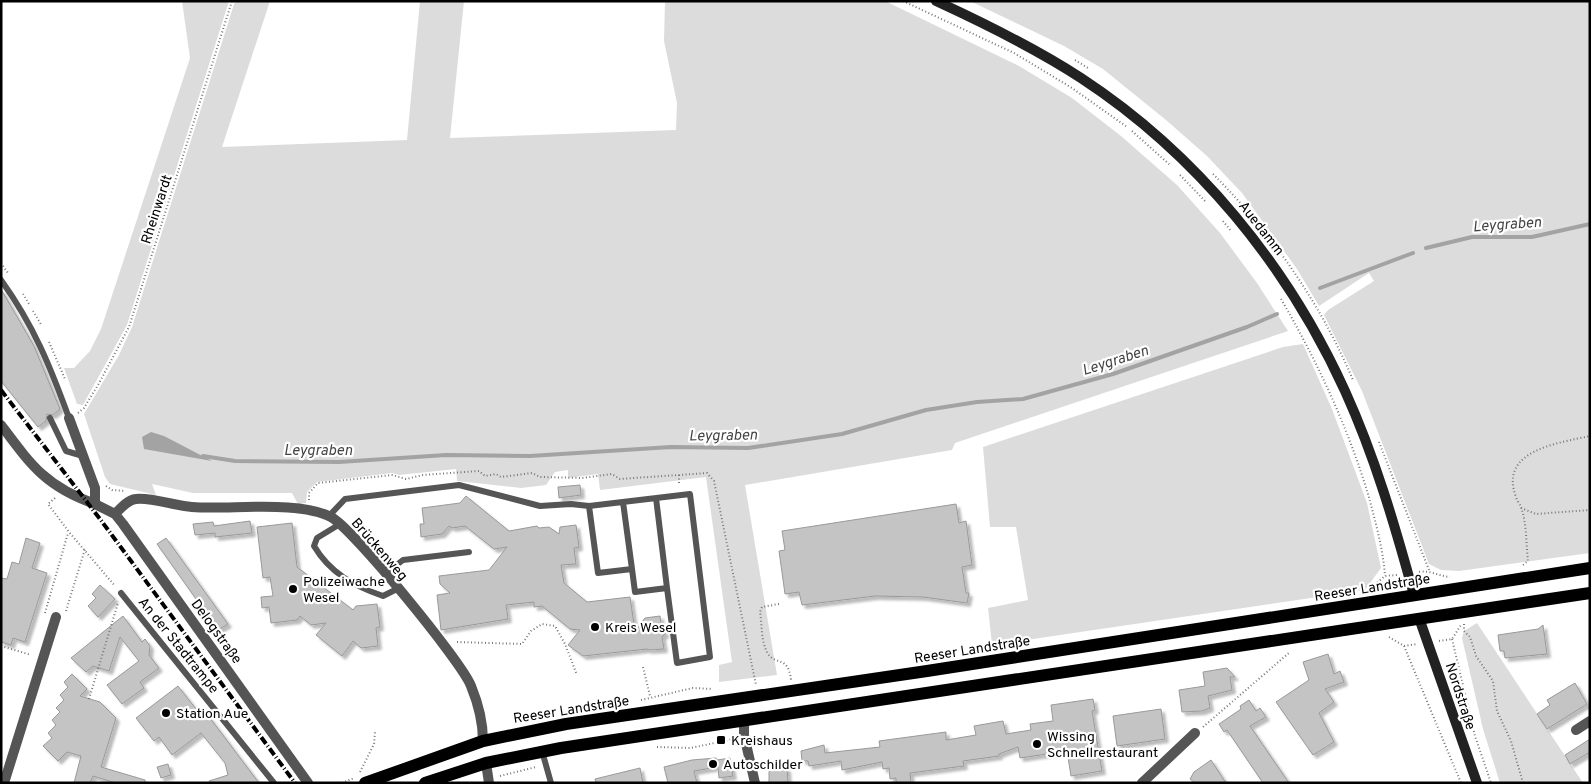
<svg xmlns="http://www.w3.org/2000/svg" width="1591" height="784" font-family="Overpass,sans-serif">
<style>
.green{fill:#dcdcdc}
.water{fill:#a3a3a3}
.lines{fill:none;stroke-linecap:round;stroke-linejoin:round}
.stream{stroke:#a3a3a3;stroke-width:4}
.building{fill:#c4c4c4;stroke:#999;filter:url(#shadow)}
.path{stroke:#777;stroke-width:2;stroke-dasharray:1 2.5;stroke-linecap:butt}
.lane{stroke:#555;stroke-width:6}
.street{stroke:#555;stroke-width:10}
.secondary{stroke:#222;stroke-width:10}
.primary{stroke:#000;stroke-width:12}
.rail{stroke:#000;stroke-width:4;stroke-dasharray:8 2.5 1 2.5;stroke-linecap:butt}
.poi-dot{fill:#000;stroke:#fff;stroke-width:2}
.labels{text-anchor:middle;stroke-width:4.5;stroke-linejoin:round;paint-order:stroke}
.street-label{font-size:14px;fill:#000;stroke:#fff}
.poi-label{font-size:14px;fill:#000;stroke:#fff;text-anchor:start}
.water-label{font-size:15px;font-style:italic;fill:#444;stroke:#fff}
</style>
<defs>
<filter id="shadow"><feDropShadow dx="3.5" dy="3.5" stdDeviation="1" flood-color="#0004"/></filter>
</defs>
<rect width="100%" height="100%" fill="#fff"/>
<path class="green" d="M182,1H229L127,325L83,405L77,404L64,368H74L90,351L101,329L190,58Z
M235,1H270L222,147L407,140L420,1H464L450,138L676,130L677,103L664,41L665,1H885L1019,66L1072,98L1121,136L1177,185L1220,233L1257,283L1288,331L955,443L952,450L745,485L777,675L719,682V665L732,662L706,477L600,490L598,474L568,478V470L555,472L546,485L521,488L457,481L456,469L399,475L392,473L317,482L307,492L306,503L298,504L292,493H193L152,484L156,495L110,484L105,477L84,414L119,355L132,327Z
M970,1H1590V553L1459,571L1441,570L1429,564L1362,391L1324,315L1328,310L1374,281L1369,273L1319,306L1297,269L1242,193L1207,156L1166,120L1103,69L1064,46Z
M1303,344L1332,409L1367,503L1381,568L1365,590L992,645L988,608L1028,600L1016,527H990L983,447L1283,347Z
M1477,623L1583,783H1500L1483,729L1462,638L1464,631Z"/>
<path class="water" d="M151,432L164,436L212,461L144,449L142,437Z"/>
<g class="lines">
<path class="stream" d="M1426,248L1472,237H1532L1590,224
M1320,288L1413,253
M203,456L235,461L339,462L446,455L530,456L671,447L748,448L842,434L926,410L977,402L1023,399L1113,374L1247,327L1277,314"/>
</g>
<path class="building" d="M1,289L34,346L60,409L53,415L47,414L46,421L38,427L1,381Z
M580,485L581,495L559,498L558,487Z
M466,496L509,531L537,526L539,528L549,527L559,534L560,527L576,525L579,547L574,548L576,564L561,565L564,583L587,602L630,597L635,631L645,618L660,616L662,630L666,633L662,637L664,649L649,650L647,649L583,656L568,645L580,630L570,629L542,606L534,607V602L506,605L508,619L441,630L437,595L450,593L440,584L439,576L489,570L507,547L494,549L465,526L452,528L449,526L442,534L421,537L420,524H424L422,508L460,503Z
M956,504L959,523L966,521L972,565L962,567L966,593H969L967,603L923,597L875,596L802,605L799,592L785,594L779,551L785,550L782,531Z
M250,521L252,533L215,537V533L195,535L193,524L213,522L214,526Z
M292,523L297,567L353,610L356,606L377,604L380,627L376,628L378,646L361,648L353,641L342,656L316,635L326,623L311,625L300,616L297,620L271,623L269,607L262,608L261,597L273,596L270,577L263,578L257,527Z
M26,538L40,543L32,568L47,573L25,642L13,638L11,645L1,642V578L7,579L12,562L19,564Z
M166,538L228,624L218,630L157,544Z
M100,585L115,599L98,617L88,606L96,598L92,594Z
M123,616L142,642L145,639L150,646L149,655L159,668L140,682L144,688L122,704L107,685L139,661L120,637L109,671L93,666L86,672L71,658Z
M1543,625L1547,654L1505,658L1504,651H1500L1498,635L1538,629Z
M1328,654L1334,674L1340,671L1344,682L1325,689L1334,702L1319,713L1334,742L1313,755L1276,702L1309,680L1303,662Z
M1227,668L1235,677H1230L1232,690L1208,696L1210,708L1202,711L1182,712L1179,690L1205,686L1203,672Z
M72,674L87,689L80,696L100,702L116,718L101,767L145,780V783H116L93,776L90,783H74L81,756L67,752L58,761L43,746L52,738L48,733L56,725L52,720L60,712L56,708L64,700L60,695L68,687L64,682Z
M1575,683L1587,704L1547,729L1537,714L1550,705L1547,700Z
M178,686L203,718L207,714L259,783H210L209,781L228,775L225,763L201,733L172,755L159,737L154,741L136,718Z
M1093,699L1095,710L1092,711L1102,771L1071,776L1067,751L1020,758L1018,747L999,754V756L963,761L964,766L910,773L911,783H896V778L890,779L889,768L883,769L882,762L842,770L841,761L809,766L808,761H802L801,751L824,745L825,753L880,747L879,741L946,732V740L976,735L974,726L1003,721L1006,734L1031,730L1030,724L1053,721L1051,705Z
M1249,700L1256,711L1260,708L1266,717L1250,726L1289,783H1263L1227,730L1224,732L1219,724L1241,709L1240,706Z
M1161,709L1165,739L1117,746L1113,716Z
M1590,739V752L1570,764L1565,755Z
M716,758L717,760L730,758L733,776L719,778L718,767L694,771L697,783H668L664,767L692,760Z
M1211,760L1226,783H1195L1190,779L1194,772Z
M774,762H781L787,769L788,782L769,783V768Z
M168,764L171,775L161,778L157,767Z
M640,768L643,783H596L595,779Z"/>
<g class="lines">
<path class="path" d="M903,1L1014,53L1072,88L1127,127
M1075,60L1088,68
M1132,131L1170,165
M1213,174C1271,232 1321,304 1353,380
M1180,175L1205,201
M1223,221L1231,231
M1,263L8,273
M23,294L29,304
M1281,299C1317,361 1347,425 1368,494C1375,520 1383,548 1385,576
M33,311L42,326
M49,342L65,379
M78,413L84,408L98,385L129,327L232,1
M1379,442L1429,570
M679,475V485
M106,486L112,490L125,491
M55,498L48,504L69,532L115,586
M309,500V493L318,483L392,475L406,479L423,475L479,471L485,476L496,474L501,477L532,473L540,477L582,478L612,474L620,479L707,473L714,481L756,685
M1521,508L1536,514L1590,510
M1523,565L1528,561C1526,545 1527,523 1521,507C1520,504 1517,501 1516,497C1498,450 1559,443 1590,436
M1419,572C1431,570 1438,576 1450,577
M1369,589L1385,576L1397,575
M779,604L762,607L760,612C762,624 761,641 767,652C775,667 788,654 791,680
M66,611L85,549
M45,613L68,533
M1464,624V631L1470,637L1476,656L1493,681L1497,711L1511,741L1523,783
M1389,637L1404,646L1417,644
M1452,639L1475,736L1491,783
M1439,641L1452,639L1461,625
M457,642L522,644L531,631L542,624L555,626L565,644L577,675
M1,646L31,655
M1404,646L1461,783
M643,667L650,696
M89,699L118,603
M641,700L693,688L713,689
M1203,727L1290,652
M657,747L691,748L733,739
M360,772L374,744L375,732
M500,776L536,767
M342,783L354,778"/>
<path class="lane" d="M1,280C34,326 50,366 69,418
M50,418L66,451L83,456
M589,506L690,494L710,657L677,663L667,588
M329,516L345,499L459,485L540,506L571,504L589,506L598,573L632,569L623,502
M340,524L317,538L314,546C330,573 354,586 383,596L397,589
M632,569L635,592L667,588L656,498
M385,574L403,560L469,552
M121,593L274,783
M542,751L551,783"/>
<path class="street" d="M69,418L95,488V504L115,514L123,524L308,783
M1,425C31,465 46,487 95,504
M115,514C120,509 127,500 136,499C151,497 175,506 192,507C230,510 298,500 331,517C352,528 462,662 471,686C478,703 483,723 483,741
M744,721V735L755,783
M1576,730L1590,721
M486,763L489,783
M4,783L56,617
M1142,783L1195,733"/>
<path class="secondary" d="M936,1C986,24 1035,48 1081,78C1197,154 1288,266 1345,391C1375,457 1395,526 1414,595
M1419,618L1477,783"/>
<path class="primary" d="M365,783L483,741L566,724L927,671L1590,568
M425,783L486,763L561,748L1590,593"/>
<path class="rail" d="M1,390L100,519L295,783"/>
</g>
<g class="poi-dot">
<circle cx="293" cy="589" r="5"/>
<circle cx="595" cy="627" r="5"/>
<circle cx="166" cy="713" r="5"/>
<rect x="716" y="735" width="10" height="10" rx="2.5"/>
<circle cx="1037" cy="744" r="5"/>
<circle cx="713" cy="764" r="5"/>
</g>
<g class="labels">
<g class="street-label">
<text transform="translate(156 209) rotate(-72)" y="5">Rheinwardt</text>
<text transform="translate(1262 228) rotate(52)" y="5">Auedamm</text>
<text transform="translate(380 549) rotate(49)" y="5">Brückenweg</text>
<text transform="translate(1372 587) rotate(-9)" y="5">Reeser Landstraße</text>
<text transform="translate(217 631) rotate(54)" y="5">Delogstraße</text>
<text transform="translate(179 645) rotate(51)" y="5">An der Stadtrampe</text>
<text transform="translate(972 649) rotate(-9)" y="5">Reeser Landstraße</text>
<text transform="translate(1461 696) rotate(72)" y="5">Nordstraße</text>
<text transform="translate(571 709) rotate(-9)" y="5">Reeser Landstraße</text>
</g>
<g class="poi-label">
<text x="303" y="586">Polizeiwache<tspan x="303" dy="16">Wesel</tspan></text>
<text x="605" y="632">Kreis Wesel</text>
<text x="176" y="718">Station Aue</text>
<text x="1047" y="741">Wissing<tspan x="1047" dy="16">Schnellrestaurant</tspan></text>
<text x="731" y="745">Kreishaus</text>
<text x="723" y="769">Autoschilder</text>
</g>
<g class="water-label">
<text transform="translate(1507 224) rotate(-4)" y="5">Leygraben</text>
<text transform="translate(1115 360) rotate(-18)" y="5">Leygraben</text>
<text transform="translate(723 435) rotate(-1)" y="5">Leygraben</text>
<text x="318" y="455">Leygraben</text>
</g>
</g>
<rect width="1591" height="784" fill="none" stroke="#000000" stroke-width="5"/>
</svg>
